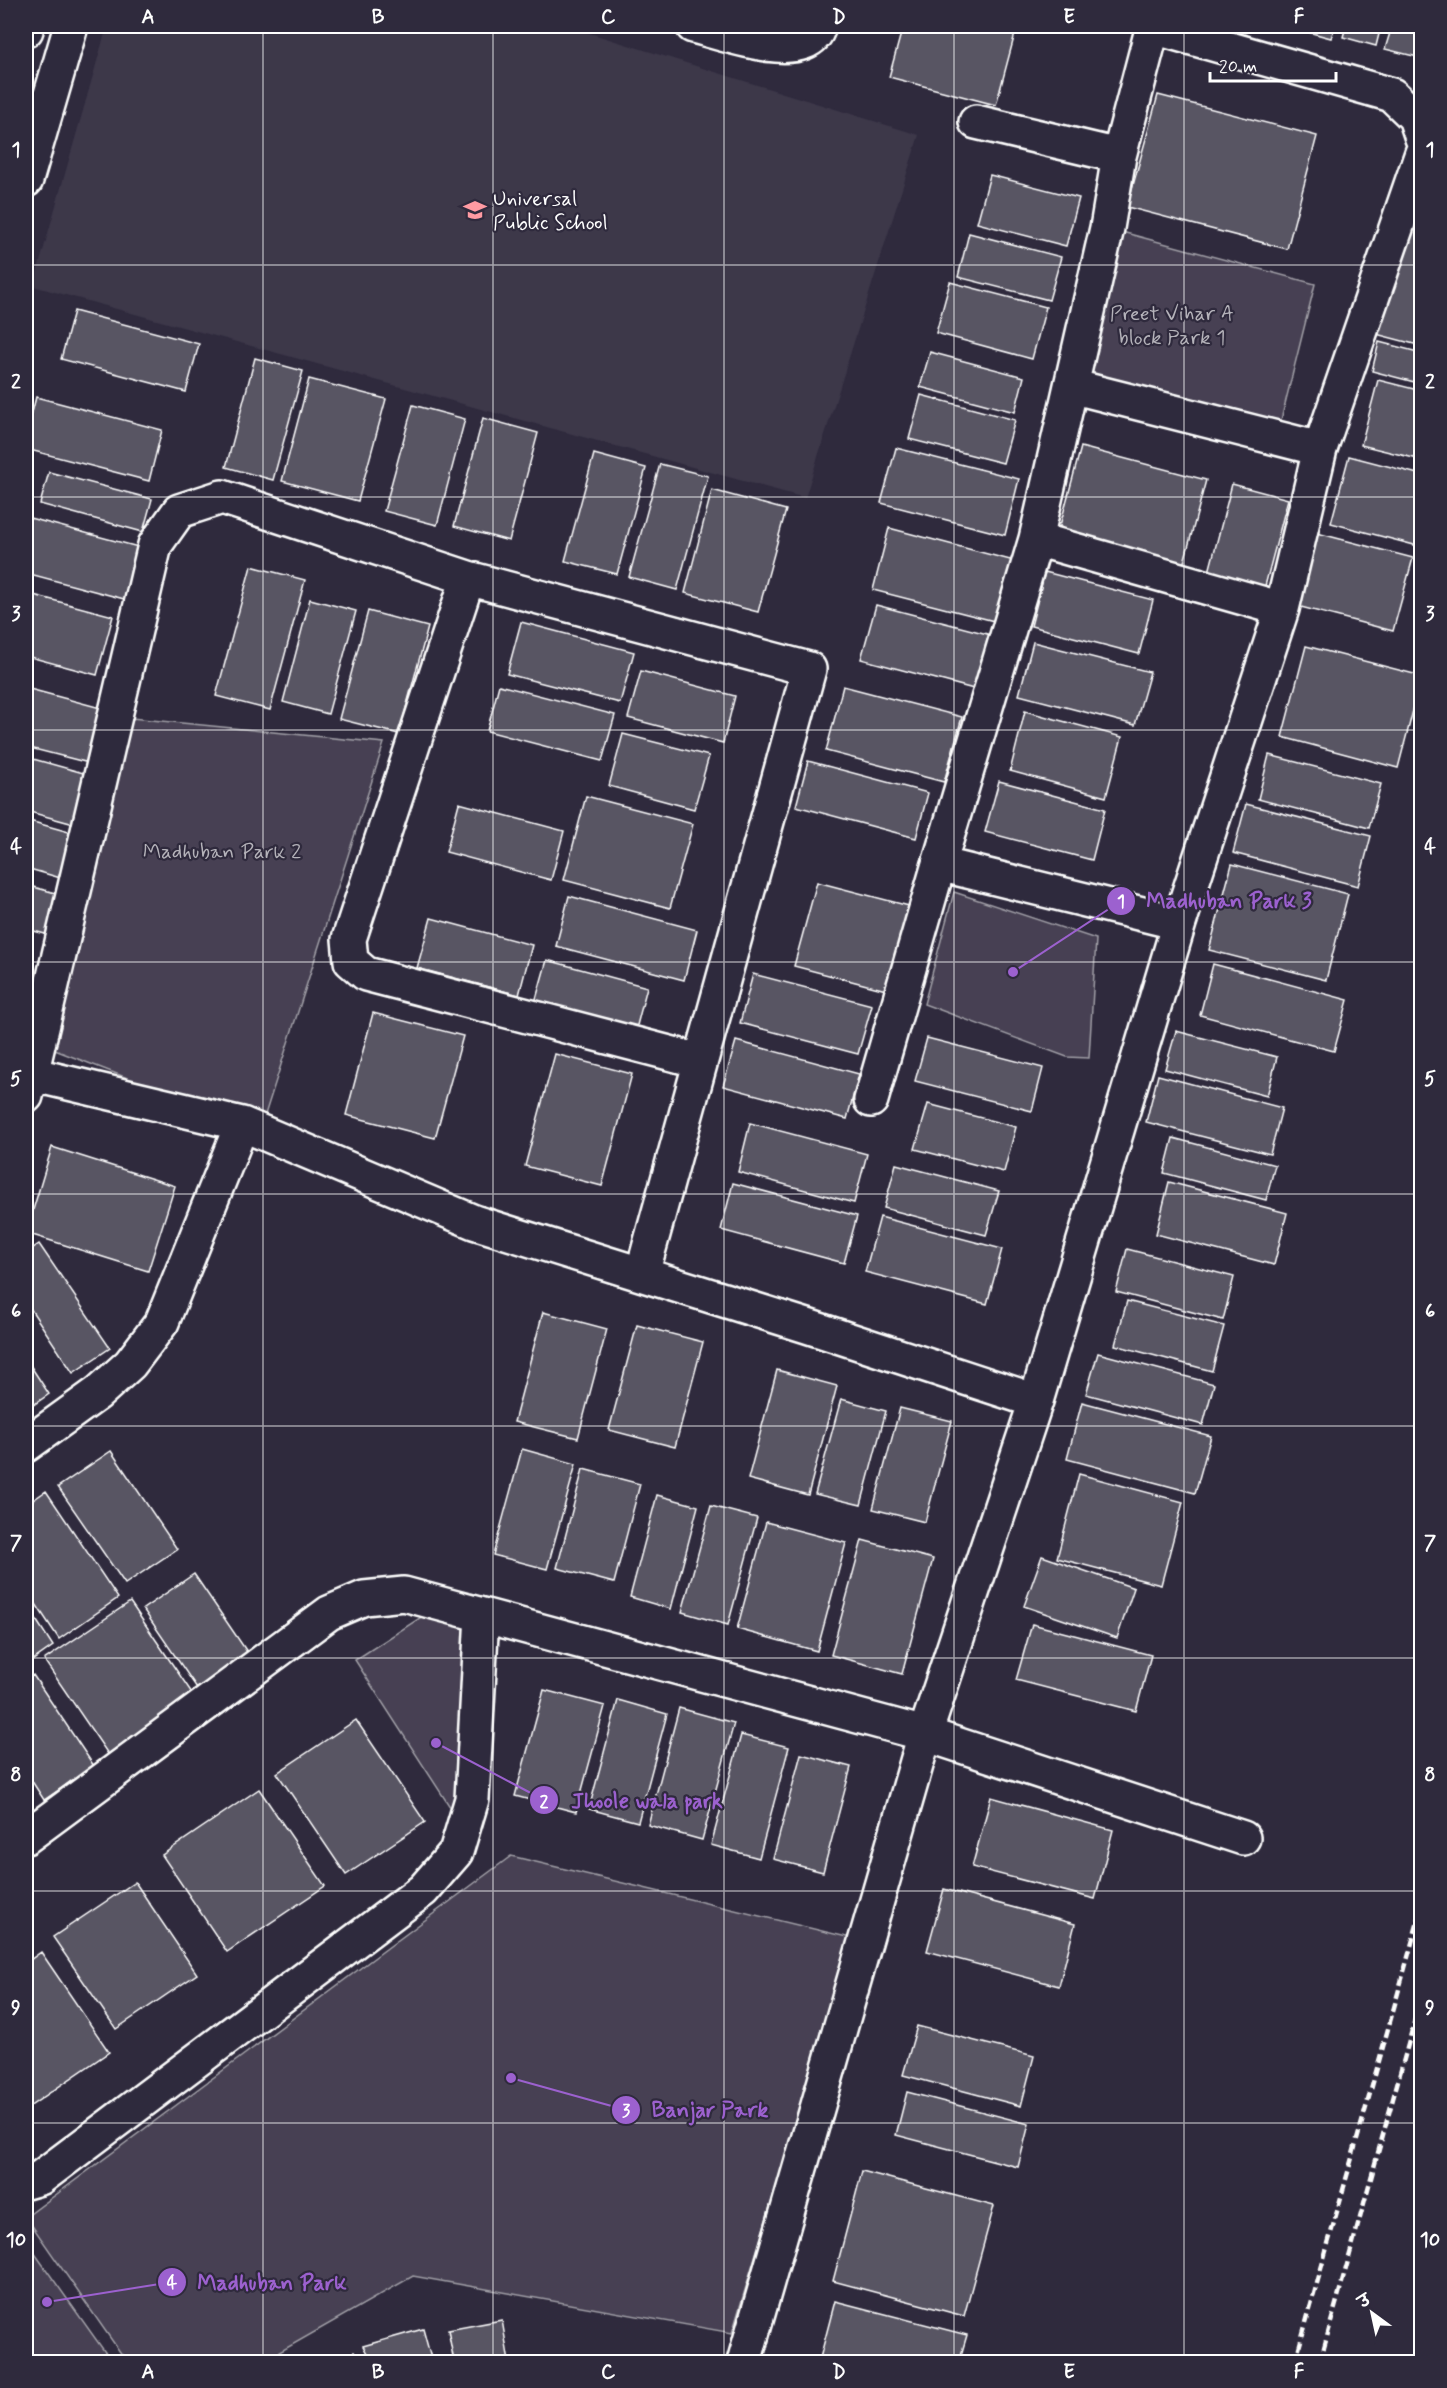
<svg xmlns="http://www.w3.org/2000/svg" width="1447" height="2388" font-family="Mynerve,'Playpen Sans Deva',sans-serif">
<style>
.built{fill:#3c3749}
.green{fill:#464152;stroke:#a2a0a8;stroke-width:1.5}
.building{fill:#595564;stroke:#fff;stroke-width:1.5}
.lines{fill:none;stroke-linecap:round;stroke-linejoin:round}
.minor-casing{stroke:#fff;stroke-width:38}
.tertiary-casing{stroke:#fff;stroke-width:38}
.minor{stroke:#2f2a3d;stroke-width:33}
.tertiary{stroke:#2f2a3d;stroke-width:33}
.rail{stroke:#fff;stroke-width:4.5;stroke-dasharray:9 4.5;stroke-linecap:butt}
.grid{fill:none;stroke:#fff;stroke-width:1.5;stroke-opacity:0.55}
.labels{text-anchor:middle;stroke-width:4.5;stroke-linejoin:round;paint-order:stroke}
.poi-label{font-size:21px;fill:#fff;stroke:#2f2a3d;text-anchor:start}
.park-label{font-size:21px;fill:#b5b3ba;stroke:#2f2a3d}
.leader{fill:none;stroke:#9c61cf;stroke-width:2}
.callout-dot{fill:#9c61cf;stroke:#2f2a3d;stroke-width:2}
.mark-label{font-size:18px;text-anchor:middle;font-weight:bold;fill:#fff}
.callout-label{font-size:22px;text-anchor:middle;font-weight:bold;fill:#9c61cf;stroke:#2f2a3d;stroke-width:4.5;stroke-linejoin:round;paint-order:stroke}
.neatline{fill:none;stroke:#fff;stroke-width:2}
.grid-label{font-size:20px;text-anchor:middle;font-weight:bold;fill:#fff}
</style>
<rect width="100%" height="100%" fill="#2f2a3d"/>
<filter id="ink" filterUnits="userSpaceOnUse"><feTurbulence type="fractalNoise" baseFrequency=".0167" numOctaves="2"/><feDisplacementMap in="SourceGraphic" scale="12" xChannelSelector="R" yChannelSelector="G"/><feConvolveMatrix kernelMatrix="1 2 1 2 8 2 1 2 1" color-interpolation-filters="sRGB"/></filter>
<g filter="url(#ink)">
<path class="built" d="M107,26H567L919,135L805,498L33,286Z"/>
<path class="green" d="M1107,228L1315,284L1278,432L1072,380Z
M131,718L384,743L262,1124L161,1091L47,1047Z
M954,892L1096,939L1089,1058L1067,1057L924,1004Z
M449,1599L463,1629V1827L355,1660Z
M511,1856L851,1938L732,2333L413,2276L262,2362H127L26,2217Z
M26,2241L112,2362H26Z"/>
<path class="building" d="M903,26H1017L996,105L889,77Z
M1294,26H1335L1331,38L1293,28Z
M1346,26H1381L1376,46L1343,37Z
M1392,26H1422V58L1385,49Z
M1158,95L1317,136L1287,249L1127,207Z
M990,175L1079,198L1066,246L977,223Z
M1405,224L1422,228V346L1376,334Z
M969,233L1061,257L1049,300L958,277Z
M950,282L1046,307L1032,359L936,333Z
M74,311L199,344L186,392L61,359Z
M1379,342L1422,353V384L1372,371Z
M930,352L1024,377L1015,412L920,387Z
M255,358L303,371L273,480L226,467Z
M309,379L386,399L358,501L282,481Z
M1378,380L1422,391V460L1361,445Z
M921,395L1015,420L1003,463L909,439Z
M36,397L162,430L149,481L26,449V436Z
M413,405L465,419L437,525L384,511Z
M483,418L538,433L509,541L454,526Z
M1081,447L1206,480L1183,566L1058,533Z
M896,448L1019,479L1005,535L881,503Z
M594,454L646,468L617,574L565,561Z
M1349,456L1422,475V532L1418,546L1331,523Z
M660,464L708,476L677,590L629,577Z
M49,472L152,499L143,532L40,504Z
M1232,484L1288,499L1265,586L1209,572Z
M712,490L786,510L758,612L685,593Z
M26,517L142,548L128,600L26,573Z
M889,528L1018,562L1002,623L873,590Z
M1317,533L1413,558L1393,631L1297,606Z
M251,566L305,580L270,710L216,696Z
M1045,572L1153,600L1139,654L1031,626Z
M26,593L113,616L97,675L26,656Z
M310,599L356,611L328,714L283,702Z
M876,605L999,637L985,692L861,659Z
M368,611L428,627L399,734L339,719Z
M521,622L634,652L620,703L507,674Z
M1033,642L1150,672L1135,725L1019,695Z
M1306,646L1422,676L1398,768L1282,737Z
M641,671L735,696L723,743L628,718Z
M499,685L615,715L602,761L487,731Z
M843,686L962,717L944,782L826,751Z
M26,688L108,710L93,764L26,747Z
M1025,711L1122,737L1106,797L1010,771Z
M623,734L709,756L694,809L609,786Z
M1269,755L1381,784L1369,828L1258,799Z
M26,757L87,774L74,824L26,811Z
M808,761L928,793L916,838L796,806Z
M999,781L1105,809L1092,860L985,832Z
M586,796L693,824L670,908L564,880Z
M459,803L564,831L551,880L446,852Z
M1246,804L1371,836L1358,886L1233,853Z
M26,820L76,834L64,879L26,868Z
M1232,864L1348,894L1326,980L1209,950Z
M817,882L913,907L890,991L794,966Z
M26,885L59,894L49,935L26,929Z
M569,896L697,930L684,980L556,946Z
M431,918L532,945L519,995L417,968Z
M547,960L647,987L635,1033L534,1006Z
M1213,964L1348,1000L1334,1051L1200,1015Z
M753,974L872,1005L858,1054L740,1023Z
M26,990L40,994L26,1049Z
M373,1013L463,1036L435,1138L346,1115Z
M1176,1031L1277,1057L1267,1096L1165,1069Z
M927,1038L1043,1068L1032,1111L915,1081Z
M736,1041L859,1074L847,1119L723,1086Z
M555,1054L632,1074L602,1186L525,1166Z
M1158,1075L1282,1108L1270,1154L1146,1122Z
M928,1104L1016,1127L1004,1172L915,1149Z
M750,1123L867,1154L854,1203L738,1172Z
M1173,1138L1275,1165L1266,1200L1164,1173Z
M52,1147L175,1186L148,1271L26,1233Z
M896,1164L999,1191L986,1235L884,1208Z
M1169,1182L1287,1213L1274,1265L1156,1234Z
M733,1183L857,1216L844,1263L721,1230Z
M880,1217L1002,1249L987,1304L865,1272Z
M39,1244L110,1348L73,1373L26,1302V1253Z
M1127,1249L1234,1277L1223,1320L1116,1292Z
M1127,1301L1224,1326L1212,1371L1115,1345Z
M543,1312L607,1329L578,1438L514,1422Z
M637,1325L703,1342L675,1447L609,1430Z
M1098,1353L1214,1384L1203,1425L1086,1394Z
M26,1359L49,1394L26,1410Z
M777,1370L837,1386L808,1495L748,1479Z
M841,1399L886,1411L861,1505L815,1494Z
M1082,1402L1211,1436L1195,1493L1067,1459Z
M900,1408L952,1421L925,1522L873,1509Z
M522,1449L576,1464L547,1569L493,1555Z
M111,1451L177,1549L125,1584L58,1487Z
M583,1469L640,1484L614,1583L557,1568Z
M1079,1474L1183,1502L1161,1585L1057,1558Z
M46,1491L118,1598L59,1639L26,1589V1505Z
M657,1495L698,1506L671,1609L630,1597Z
M711,1506L757,1518L728,1625L682,1612Z
M766,1522L846,1543L817,1651L737,1629Z
M862,1540L933,1559L902,1674L831,1655Z
M1042,1556L1134,1588L1117,1638L1024,1606Z
M194,1574L252,1659L201,1694L143,1609Z
M130,1602L194,1696L108,1754L44,1660Z
M26,1604L53,1646L26,1665Z
M1032,1624L1151,1655L1136,1711L1016,1680Z
M33,1675L94,1766L44,1800L26,1772V1680Z
M544,1690L605,1706L576,1812L515,1796Z
M618,1700L667,1714L638,1822L589,1809Z
M679,1708L734,1723L702,1840L648,1825Z
M356,1720L425,1822L346,1875L277,1773Z
M741,1735L789,1747L759,1858L711,1845Z
M801,1754L851,1767L823,1872L773,1859Z
M259,1789L325,1886L227,1952L162,1855Z
M991,1797L1113,1830L1095,1899L972,1867Z
M135,1882L197,1974L116,2029L53,1937Z
M944,1889L1075,1924L1059,1986L927,1951Z
M41,1952L109,2052L26,2109V1963Z
M917,2026L1034,2056L1021,2106L903,2075Z
M907,2092L1029,2124L1018,2167L896,2135Z
M862,2171L994,2206L964,2316L833,2281Z
M835,2301L967,2335L959,2362H819Z
M502,2320L509,2362H454L448,2330Z
M423,2329L432,2362H372L363,2346Z
M354,2352L360,2362H335Z"/>
<g class="lines">
<g class="minor-casing">
<path id="minor" d="M693,26C723,33 808,66 819,26
M1153,26L1119,156L1107,228L1036,539L1282,609
M1153,27L1392,95L1415,117L1422,138
M976,122L1119,156
M1071,386L1320,449
M1036,539L939,864L1179,923
M468,578L349,939L351,961L366,974L700,1061
M26,1073L242,1124L474,1222L807,1326L1036,1401L1179,923L1282,609L1320,449L1422,153
M26,1096L155,545L179,511L222,497L468,578L809,669L642,1274
M871,1100L939,864
M26,1445L98,1393L130,1364L162,1322L242,1124
M26,1837L329,1613L364,1598L404,1594L925,1734L1243,1838
M26,2182L40,2178L423,1890L456,1852L472,1799L482,1615
M744,2362L925,1734L1036,1401"/>
</g>
<g class="tertiary-casing">
<path id="tertiary" d="M26,30L27,26
M26,180L71,26"/>
</g>
<use href="#minor" class="minor"/>
<use href="#tertiary" class="tertiary"/>
<path class="rail" d="M1295,2362L1422,1907
M1320,2362L1422,1994"/>
</g>
</g>
<path class="grid" d="M263,26V2362M493,26V2362M724,26V2362M954,26V2362M1184,26V2362M26,265H1422M26,497H1422M26,730H1422M26,962H1422M26,1194H1422M26,1426H1422M26,1658H1422M26,1891H1422M26,2123H1422"/>
<defs>
<g id="school-bare" transform="scale(1.8)"><path d="M0-5L7-2L0 1L-7-2ZM-4 1L0 2.5L4 1V4Q0 6-4 4Z" fill="#ff9aa2" stroke="#2f2a3d" stroke-width="2.5" paint-order="stroke"/></g>
</defs>
<g fill-rule="evenodd">
<use href="#school-bare" x="475" y="210"/>
</g>
<g class="labels">
<g class="poi-label">
<text x="493" y="205">Universal<tspan x="493" dy="24">Public School</tspan></text>
</g>
<g class="park-label">
<text x="1172" y="320">Preet Vihar A<tspan x="1172" dy="24">block Park 1</tspan></text>
<text x="222" y="858">Madhuban Park 2</text>
</g>
</g>
<path class="leader" d="M1013 972L1121 901M436 1743L544 1800M511 2078L626 2110M47 2302L172 2282"/>
<g class="callout-dot">
<circle cx="1013" cy="972" r="6"/>
<circle cx="436" cy="1743" r="6"/>
<circle cx="511" cy="2078" r="6"/>
<circle cx="47" cy="2302" r="6"/>
<circle cx="1121" cy="901" r="15"/>
<circle cx="544" cy="1800" r="15"/>
<circle cx="626" cy="2110" r="15"/>
<circle cx="172" cy="2282" r="15"/>
</g>
<g class="mark-label">
<text x="1121" y="907">1</text>
<text x="544" y="1807">2</text>
<text x="626" y="2116">3</text>
<text x="172" y="2288">4</text>
</g>
<g class="callout-label">
<text x="1229" y="908">Madhuban Park 3</text>
<text x="647" y="1808">Jhoole wala park</text>
<text x="710" y="2117">Banjar Park</text>
<text x="272" y="2290">Madhuban Park</text>
</g>
<rect width="1447" height="2388" fill="none" stroke="#2f2a3d" stroke-width="66"/>
<g transform="translate(1372 2313) rotate(327)" stroke="#2f2a3d" stroke-width="4.5" paint-order="stroke">
<path d="M0-4.5L10 22L0 15L-10 22Z" fill="#ffffff"/>
<text y="-9" font-size="16" font-weight="bold" text-anchor="middle" fill="#ffffff">उ</text>
</g>
<path d="M1210 72v9h126v-9" fill="none" stroke="#ffffff" stroke-width="3"/>
<text x="1219" y="72" font-size="18" fill="#ffffff" stroke="#2f2a3d" stroke-width="4.5" paint-order="stroke">20 m</text>
<rect x="33" y="33" width="1381" height="2322" class="neatline"/>
<g class="grid-label">
<text x="148" y="23">A</text>
<text x="378" y="23">B</text>
<text x="608" y="23">C</text>
<text x="839" y="23">D</text>
<text x="1069" y="23">E</text>
<text x="1299" y="23">F</text>
<text x="16" y="156">1</text>
<text x="1430" y="156">1</text>
<text x="16" y="388">2</text>
<text x="1430" y="388">2</text>
<text x="16" y="620">3</text>
<text x="1430" y="620">3</text>
<text x="16" y="853">4</text>
<text x="1430" y="853">4</text>
<text x="16" y="1085">5</text>
<text x="1430" y="1085">5</text>
<text x="16" y="1317">6</text>
<text x="1430" y="1317">6</text>
<text x="16" y="1549">7</text>
<text x="1430" y="1549">7</text>
<text x="16" y="1781">8</text>
<text x="1430" y="1781">8</text>
<text x="16" y="2014">9</text>
<text x="1430" y="2014">9</text>
<text x="16" y="2246">10</text>
<text x="1430" y="2246">10</text>
<text x="148" y="2378">A</text>
<text x="378" y="2378">B</text>
<text x="608" y="2378">C</text>
<text x="839" y="2378">D</text>
<text x="1069" y="2378">E</text>
<text x="1299" y="2378">F</text>
</g>
</svg>
